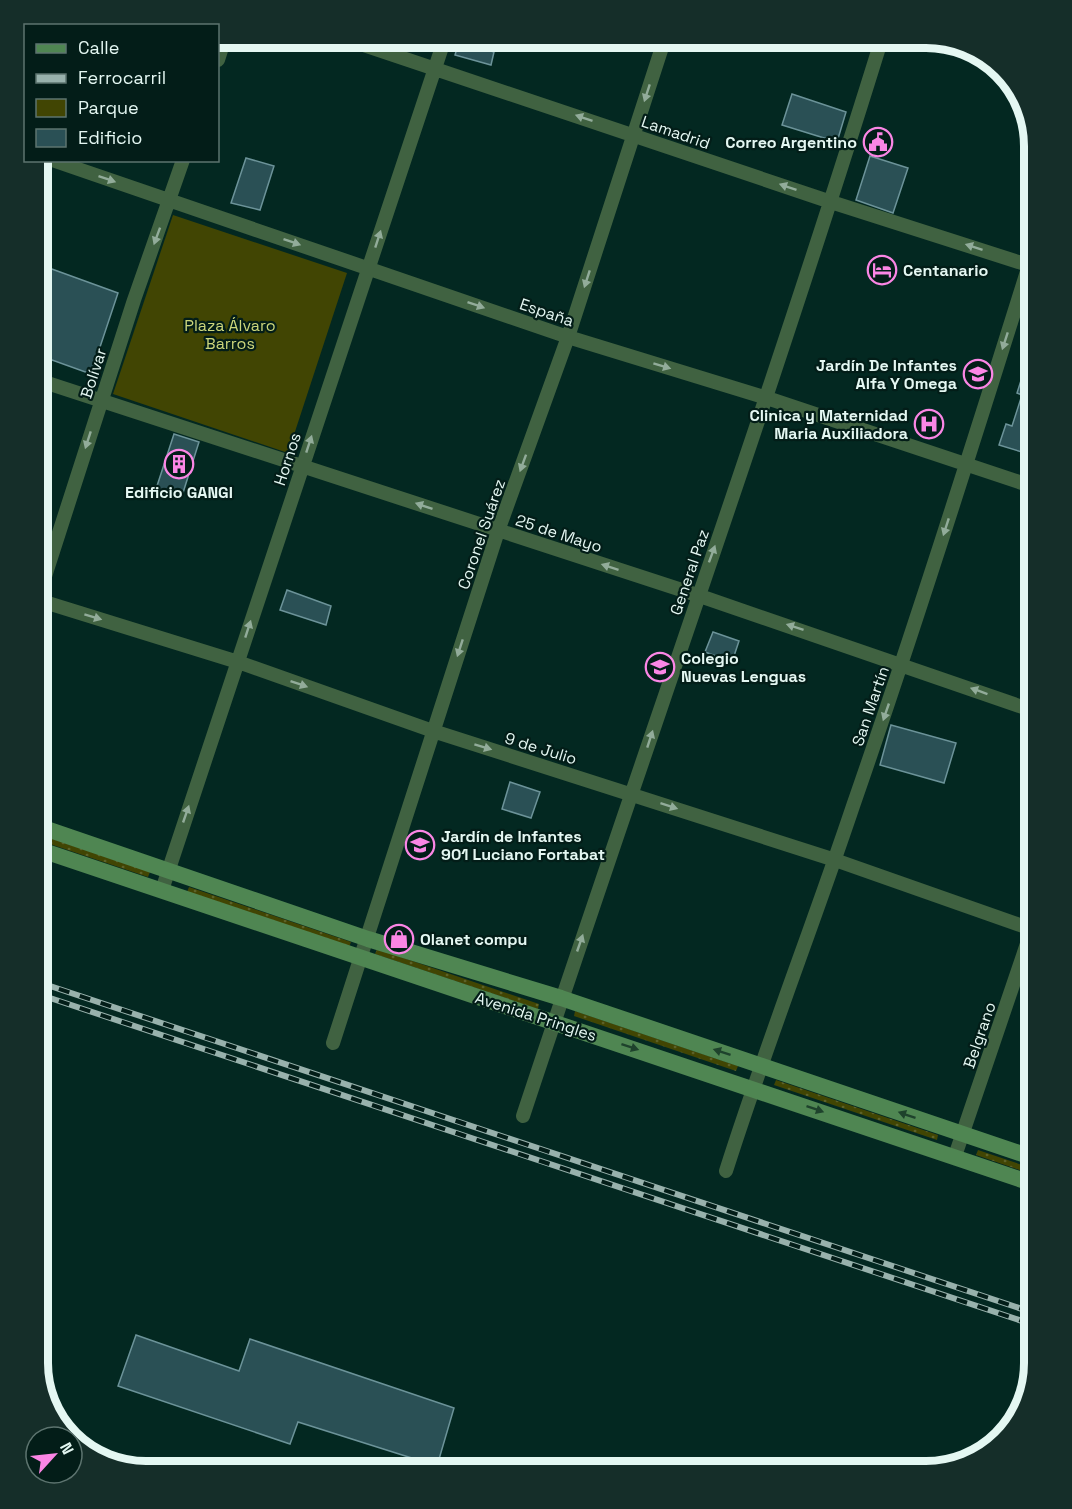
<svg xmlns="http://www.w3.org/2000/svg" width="1072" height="1509" font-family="'Space Grotesk',sans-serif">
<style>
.grass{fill:url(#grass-dots)}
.green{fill:#414503}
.building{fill:#2a5055;stroke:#6c9399;stroke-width:1.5}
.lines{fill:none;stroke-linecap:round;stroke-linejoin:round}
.minor{stroke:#406241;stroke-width:14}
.secondary{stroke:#4f8652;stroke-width:16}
.rail-casing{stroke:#98b1ac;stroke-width:6}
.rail{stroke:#031d18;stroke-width:4;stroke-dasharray:11;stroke-linecap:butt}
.oneway{fill:#92ac9a}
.oneway2{fill:#1e422c}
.labels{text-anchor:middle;stroke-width:4.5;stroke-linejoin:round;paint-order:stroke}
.street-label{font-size:16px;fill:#e4f7f2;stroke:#031d18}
.poi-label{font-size:16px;font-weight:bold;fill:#e4f7f2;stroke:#031d18;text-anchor:start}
.park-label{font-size:16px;fill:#ccd67b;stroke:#031d18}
.rim{fill:none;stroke:#e4f7f2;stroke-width:8}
</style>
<defs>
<pattern id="grass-dots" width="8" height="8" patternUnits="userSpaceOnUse" patternTransform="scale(1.5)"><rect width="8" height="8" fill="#414503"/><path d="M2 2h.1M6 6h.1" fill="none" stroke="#5c6128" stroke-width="1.8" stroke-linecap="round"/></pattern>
</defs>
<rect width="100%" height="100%" fill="#032821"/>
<path class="grass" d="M38,834L150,872L148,877L38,840Z
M189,887L351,942L349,947L187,892Z
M377,949L539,1004L538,1009L375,954Z
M575,1011L738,1066L736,1071L574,1016Z
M776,1080L938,1135L937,1140L774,1085Z
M978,1150L1034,1169V1175L976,1155Z"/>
<path class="green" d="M173,215L347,273L288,453L113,394Z"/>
<path class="building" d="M460,38H480L478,47L494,52L491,65L455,55Z
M792,94L846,112L837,142L782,125Z
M870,156L908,168L893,213L856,200Z
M246,158L274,166L260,210L231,203Z
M38,264L118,293L91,374L38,355Z
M1032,346H1035V456L999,445L1006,424L1012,426L1022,395L1017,393Z
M174,434L199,442L182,496L156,489Z
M287,590L331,606L326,625L280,610Z
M713,632L739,641L732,662L705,652Z
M891,725L956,743L944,783L880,765Z
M510,782L540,792L531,818L502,809Z
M136,1335L239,1371L250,1339L454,1408L437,1466L298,1422L290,1444L118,1386Z"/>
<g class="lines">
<path class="minor" d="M343,38L831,202L1034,267
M218,60L225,38
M52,160L568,337L767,398L1034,487
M38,380L697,595L1034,711
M38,598L134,300L183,160
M38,600L238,662L433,731L835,860L1034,930
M162,890L445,38
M333,1043L498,531L568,337L665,38
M523,1116C642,756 770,400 882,38
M955,1156L1034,923
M726,1171C765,1048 812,928 853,806C917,622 976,435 1034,249"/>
<path class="secondary" d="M38,826L368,939L561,998L1034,1158
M38,849L1034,1184"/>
<g class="rail-casing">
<path id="rail" d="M38,982L1034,1313
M38,994L1034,1325"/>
</g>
<use href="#rail" class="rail"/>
</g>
<defs><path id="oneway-solid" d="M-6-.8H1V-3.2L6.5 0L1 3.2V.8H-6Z" transform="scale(1.5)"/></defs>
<g class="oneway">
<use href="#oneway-solid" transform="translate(647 93) rotate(108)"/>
<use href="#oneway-solid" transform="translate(584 118) rotate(-161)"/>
<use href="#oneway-solid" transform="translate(107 179) rotate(19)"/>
<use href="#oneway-solid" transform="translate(788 187) rotate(-161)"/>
<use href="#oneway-solid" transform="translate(157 236) rotate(110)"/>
<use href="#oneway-solid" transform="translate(378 239) rotate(-72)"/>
<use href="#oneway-solid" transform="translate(292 242) rotate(19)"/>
<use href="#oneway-solid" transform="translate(974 247) rotate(-162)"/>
<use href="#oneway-solid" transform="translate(587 279) rotate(108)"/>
<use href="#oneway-solid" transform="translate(476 305) rotate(19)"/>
<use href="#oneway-solid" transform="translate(1005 341) rotate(108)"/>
<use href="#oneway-solid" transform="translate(662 366) rotate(17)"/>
<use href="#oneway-solid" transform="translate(88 440) rotate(108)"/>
<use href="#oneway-solid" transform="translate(309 444) rotate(-72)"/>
<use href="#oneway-solid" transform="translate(523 463) rotate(110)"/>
<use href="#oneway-solid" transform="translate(424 506) rotate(-161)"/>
<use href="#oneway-solid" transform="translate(946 527) rotate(108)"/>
<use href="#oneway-solid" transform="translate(712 554) rotate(-70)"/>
<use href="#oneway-solid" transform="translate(610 567) rotate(-162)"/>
<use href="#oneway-solid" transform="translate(93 617) rotate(17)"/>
<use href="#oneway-solid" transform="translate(795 627) rotate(-162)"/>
<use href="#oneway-solid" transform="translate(248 629) rotate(-72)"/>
<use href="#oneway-solid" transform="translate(460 648) rotate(108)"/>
<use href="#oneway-solid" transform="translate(299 684) rotate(19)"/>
<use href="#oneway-solid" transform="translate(979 691) rotate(-160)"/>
<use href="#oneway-solid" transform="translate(886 712) rotate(109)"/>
<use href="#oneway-solid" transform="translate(650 739) rotate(-72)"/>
<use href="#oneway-solid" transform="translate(483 747) rotate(17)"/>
<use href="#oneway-solid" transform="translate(669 806) rotate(18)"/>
<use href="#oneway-solid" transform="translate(186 814) rotate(-71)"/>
<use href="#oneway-solid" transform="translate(580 943) rotate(-71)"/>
</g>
<g class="oneway2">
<use href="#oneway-solid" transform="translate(630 1047) rotate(18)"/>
<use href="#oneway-solid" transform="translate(722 1052) rotate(-162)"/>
<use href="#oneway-solid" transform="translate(815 1109) rotate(19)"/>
<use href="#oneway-solid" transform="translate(907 1115) rotate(-161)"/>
</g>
<defs>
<g id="civic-ring" transform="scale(1.5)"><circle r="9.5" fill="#031d18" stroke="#fb86e5" stroke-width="1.5"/><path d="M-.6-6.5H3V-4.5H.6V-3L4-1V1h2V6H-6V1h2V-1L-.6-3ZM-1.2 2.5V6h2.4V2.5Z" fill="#fb86e5"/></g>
<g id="hotel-ring" transform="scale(1.5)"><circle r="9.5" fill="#031d18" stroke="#fb86e5" stroke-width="1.5"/><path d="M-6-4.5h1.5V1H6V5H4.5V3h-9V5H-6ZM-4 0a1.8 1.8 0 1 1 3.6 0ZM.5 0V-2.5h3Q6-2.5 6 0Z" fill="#fb86e5"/></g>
<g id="school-ring" transform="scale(1.5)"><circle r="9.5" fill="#031d18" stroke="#fb86e5" stroke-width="1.5"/><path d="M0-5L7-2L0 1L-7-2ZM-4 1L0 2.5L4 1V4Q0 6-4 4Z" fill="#fb86e5"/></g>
<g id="hospital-ring" transform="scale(1.5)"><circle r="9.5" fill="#031d18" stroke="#fb86e5" stroke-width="1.5"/><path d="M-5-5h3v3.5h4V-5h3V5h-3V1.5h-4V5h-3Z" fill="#fb86e5"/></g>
<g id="building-ring" transform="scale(1.5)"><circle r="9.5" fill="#031d18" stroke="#fb86e5" stroke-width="1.5"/><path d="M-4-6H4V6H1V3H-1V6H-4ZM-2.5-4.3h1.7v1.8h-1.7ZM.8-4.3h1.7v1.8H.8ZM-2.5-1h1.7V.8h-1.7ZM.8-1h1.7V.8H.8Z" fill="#fb86e5"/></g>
<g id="shop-ring" transform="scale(1.5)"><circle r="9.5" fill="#031d18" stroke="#fb86e5" stroke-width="1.5"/><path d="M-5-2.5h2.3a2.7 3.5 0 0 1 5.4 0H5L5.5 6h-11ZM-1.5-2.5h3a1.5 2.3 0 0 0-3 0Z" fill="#fb86e5"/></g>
</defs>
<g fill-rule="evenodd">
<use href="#civic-ring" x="878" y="142"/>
<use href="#hotel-ring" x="882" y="270"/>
<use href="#school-ring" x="978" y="374"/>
<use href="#hospital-ring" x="929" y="424"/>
<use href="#building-ring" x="179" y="464"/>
<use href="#school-ring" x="660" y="667"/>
<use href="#school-ring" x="420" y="845"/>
<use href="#shop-ring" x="399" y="939"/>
</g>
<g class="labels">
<g class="street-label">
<text transform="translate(676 132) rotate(19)" y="6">Lamadrid</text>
<text transform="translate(547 312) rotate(19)" y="6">España</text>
<text transform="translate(93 373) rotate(-72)" y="6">Bolívar</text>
<text transform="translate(287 459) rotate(-72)" y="6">Hornos</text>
<text transform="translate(559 533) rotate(18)" y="6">25 de Mayo</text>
<text transform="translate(481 534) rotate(-71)" y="6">Coronel Suárez</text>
<text transform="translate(689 572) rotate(-71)" y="6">General Paz</text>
<text transform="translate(870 706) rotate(-71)" y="6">San Martín</text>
<text transform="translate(541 748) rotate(17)" y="6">9 de Julio</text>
<text transform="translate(536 1016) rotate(18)" y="6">Avenida Pringles</text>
<text transform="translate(979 1035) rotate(-71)" y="6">Belgrano</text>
</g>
<g class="poi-label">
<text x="857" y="148" text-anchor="end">Correo Argentino</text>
<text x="903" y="276">Centanario</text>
<text x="957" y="371" text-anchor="end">Jardín De Infantes<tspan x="957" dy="18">Alfa Y Omega</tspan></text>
<text x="908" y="421" text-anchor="end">Clinica y Maternidad<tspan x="908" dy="18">Maria Auxiliadora</tspan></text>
<text x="179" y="498" text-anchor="middle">Edificio GANGI</text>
<text x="681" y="664">Colegio<tspan x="681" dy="18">Nuevas Lenguas</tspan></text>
<text x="441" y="842">Jardín de Infantes<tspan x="441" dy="18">901 Luciano Fortabat</tspan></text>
<text x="420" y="945">Olanet compu</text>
</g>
<g class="park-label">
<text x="230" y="331">Plaza Álvaro<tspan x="230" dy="18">Barros</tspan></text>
</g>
</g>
<path d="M0 0H1072V1509H0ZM146 48H926A98 98 0 0 1 1024 146V1363A98 98 0 0 1 926 1461H146A98 98 0 0 1 48 1363V146A98 98 0 0 1 146 48Z" fill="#152e29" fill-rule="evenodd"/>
<path class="rim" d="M146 48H926A98 98 0 0 1 1024 146V1363A98 98 0 0 1 926 1461H146A98 98 0 0 1 48 1363V146A98 98 0 0 1 146 48Z"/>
<rect x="24" y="24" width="195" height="138" fill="#031d18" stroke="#5d746f" stroke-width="1.5"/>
<rect x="36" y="44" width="30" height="9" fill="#4f8652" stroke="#5d746f" stroke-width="1.5"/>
<text x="78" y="54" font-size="18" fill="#e4f7f2">Calle</text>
<rect x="36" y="74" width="30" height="9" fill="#98b1ac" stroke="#5d746f" stroke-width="1.5"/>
<text x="78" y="84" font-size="18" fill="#e4f7f2">Ferrocarril</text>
<rect x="36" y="99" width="30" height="18" fill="#414503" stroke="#5d746f" stroke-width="1.5"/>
<text x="78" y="114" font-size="18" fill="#e4f7f2">Parque</text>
<rect x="36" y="129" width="30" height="18" fill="#2a5055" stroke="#5d746f" stroke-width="1.5"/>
<text x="78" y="144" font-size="18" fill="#e4f7f2">Edificio</text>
<g transform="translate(54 1455) rotate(63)"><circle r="28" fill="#031d18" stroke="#5d746f" stroke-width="1.5"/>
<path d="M0-4.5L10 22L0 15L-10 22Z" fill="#fb86e5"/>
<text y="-9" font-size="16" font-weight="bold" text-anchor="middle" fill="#e4f7f2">N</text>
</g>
</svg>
